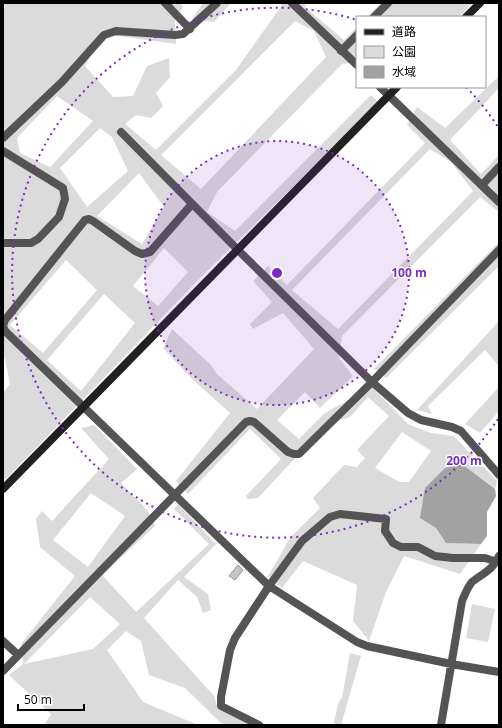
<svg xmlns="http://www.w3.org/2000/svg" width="502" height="728" font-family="'Open Sans','Noto Sans JP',sans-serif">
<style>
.green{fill:#dbdbdb;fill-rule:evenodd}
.water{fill:#a2a2a2}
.building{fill:#c4c4c4;stroke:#989898}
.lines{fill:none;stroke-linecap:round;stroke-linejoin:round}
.street{stroke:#545454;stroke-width:8}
.secondary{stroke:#212121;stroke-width:8}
.ring{fill:none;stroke:#7b2cbf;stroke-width:2;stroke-dasharray:2 4}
.centre{fill:#7b2cbf;stroke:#fff;stroke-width:2}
.ring-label{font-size:12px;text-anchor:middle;font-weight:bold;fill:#7b2cbf;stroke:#fff;stroke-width:3;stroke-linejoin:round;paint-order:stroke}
</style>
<rect width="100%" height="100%" fill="#fff"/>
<path class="green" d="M3,3H180L183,7L175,21L176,44L103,34L85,66L113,97L133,96L147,66L169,58L170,77L156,93L163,106L151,118L136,115L125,124L156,150L236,70L282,5L280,3H306L305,7L344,40L357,27V62L342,64L217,192L207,212L235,231L371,95L379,103L207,271L3,482V393L10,384L5,358L3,357ZM295,21L314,31L326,57L201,189L161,155ZM57,96L93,121L50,167L20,153L17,138ZM100,128L112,137L128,171L87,207L60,168ZM139,173L164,207L142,244L97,216ZM164,248L188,272L158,306L133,286ZM66,260L97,290L43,353L10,325ZM104,294L135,323L81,391L47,360Z
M203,3H231L214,22L192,19Z
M381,3H473L458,17H367Z
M499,76V88L450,140L481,174L499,155V212L480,197L342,336L339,358L353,376L320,408L305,392L277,420L299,439L325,413L372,387L408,424L431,433L454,436L497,481L495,489L462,464L421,518L436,528L446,543L481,544L460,574L404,556L386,592L369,641L353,621L357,585L303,561L282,588L268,576L290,538L320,508L313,498L344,465L357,467L365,458L357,450L389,416L368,397L350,417L326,425L258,498L248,499L246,496L281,459L250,429L188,494L176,481L230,413L189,376L163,348L172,329L211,365L217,374L257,409L314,349L283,313L253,329L250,324L272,302L253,281L268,266L287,285L425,143L407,125L417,107L445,128ZM430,149L451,162L473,191L338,329L292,290ZM402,432L431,451L409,482H399L375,468Z
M499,242V266L386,378L374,369Z
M499,321V346L498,347L499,349V366L485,350L428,406L432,414L417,410Z
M499,387V411L480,433L465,424Z
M94,425L137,469L121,483L148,511L155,526L102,575L136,612L209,544L174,509L178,504L216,544L184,577L208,594L211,610L203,613L197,597L178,580L144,618L214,696L218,709L250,725H223L185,688L149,675L141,641L126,631L107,650L143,702L198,725H44L51,714L9,675L23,664L21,644L75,576L40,547L36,519L42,511L52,521L109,459L81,428ZM91,493L125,516L88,567L53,540ZM90,597L120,624L93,649L24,664Z
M472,604L495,609L488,642L466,638Z
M350,653L361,656L341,725H333L339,701L342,698Z"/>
<path class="water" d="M462,464L495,489L496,496L487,512V536L481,544L446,543L436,528L420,518L425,488L445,468Z"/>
<path class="building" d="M238,565L243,570L235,580L229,576Z"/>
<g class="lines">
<path class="street" d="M165,3L190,29
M292,3L357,65
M374,17L388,3
M341,51L357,35
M380,87L499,202
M121,132L238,250L372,382L408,413L421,420L452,427L461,431L499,475
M3,138L62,82L104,35L116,31L175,35L183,34L217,3
M3,151L63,188L65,199L59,217L38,239L31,243H3
M482,185L499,167
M192,204L150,252L142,254L135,251L93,221L89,219L85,220L5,320L3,326L5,331L269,586L357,642L367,646L451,664L499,672
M3,641L18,655
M3,671L246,422L250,421L254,422L288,452L294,454H299L372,382L499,250
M259,725L221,706V697L230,650L235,638L269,586L302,541L330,517L340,514L386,519L385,531L393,543L401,547H418L435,556L453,558H485L497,562
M441,725L462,601C465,594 467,588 472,582C482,574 494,569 499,556"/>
<path class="secondary" d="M466,17L480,3
M3,489L397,87"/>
</g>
<circle cx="277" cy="273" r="132" fill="#7b2cbf" fill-opacity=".12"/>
<g class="ring">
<circle cx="277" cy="273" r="132"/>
<path d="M498 419A265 265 0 1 1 357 20M466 87A265 265 0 0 1 498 127"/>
</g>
<circle cx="277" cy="273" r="6" class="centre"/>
<g class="ring-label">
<text x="409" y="277">100 m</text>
<text x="464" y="465">200 m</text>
</g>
<rect width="502" height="728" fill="none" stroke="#000000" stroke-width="8"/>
<rect x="356" y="16" width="130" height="72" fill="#ffffff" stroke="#999999"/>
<rect x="364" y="29" width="20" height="6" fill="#212121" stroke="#999999"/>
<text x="392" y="36" font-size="12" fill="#000000">道路</text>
<rect x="364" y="46" width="20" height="12" fill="#dbdbdb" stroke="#999999"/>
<text x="392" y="56" font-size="12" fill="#000000">公園</text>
<rect x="364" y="66" width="20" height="12" fill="#a2a2a2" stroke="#999999"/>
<text x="392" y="76" font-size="12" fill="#000000">水域</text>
<path d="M18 704v6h66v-6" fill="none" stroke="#000000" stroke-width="2"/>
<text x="24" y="704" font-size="12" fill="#000000" stroke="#ffffff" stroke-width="3" paint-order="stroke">50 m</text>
</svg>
